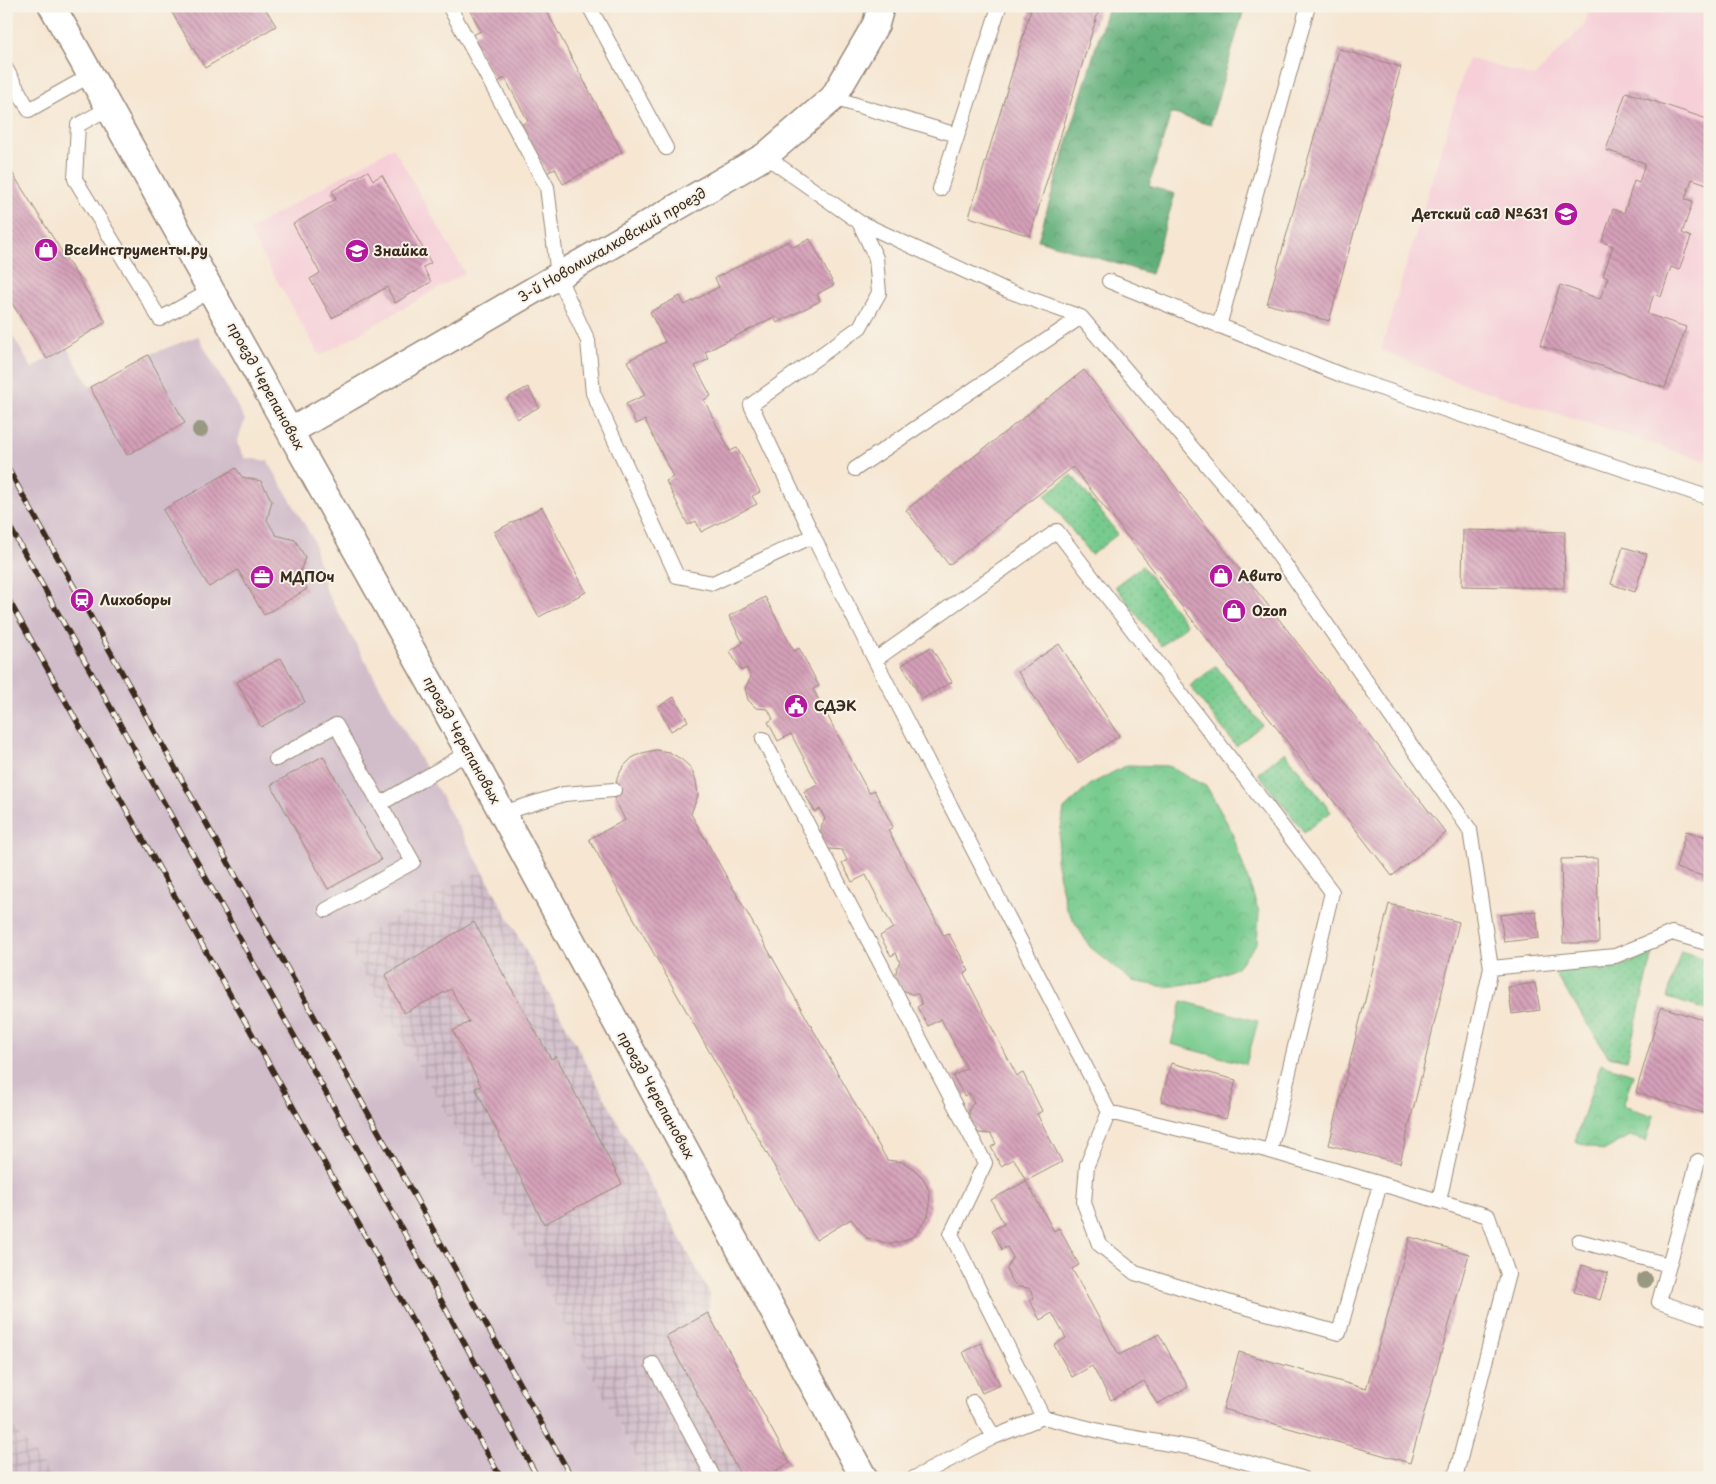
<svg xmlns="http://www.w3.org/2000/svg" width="1716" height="1484" font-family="'Playpen Sans',sans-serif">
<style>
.built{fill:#f6cfd8}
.industrial{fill:url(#industrial-grid)}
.railway{fill:#d1bdca}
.grass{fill:url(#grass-dots);stroke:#597a56}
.forest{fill:url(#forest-crowns);stroke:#4e6c4c}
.park{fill:url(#park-crowns);stroke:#597a56}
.pitch{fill:#77cb8e;stroke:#597a56}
.building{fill:url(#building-back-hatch)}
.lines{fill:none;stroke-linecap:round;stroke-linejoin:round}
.lane-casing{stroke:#988878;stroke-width:16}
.street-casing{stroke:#988878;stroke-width:29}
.lane{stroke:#fff;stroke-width:14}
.street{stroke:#fff;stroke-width:26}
.rail-casing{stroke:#3b2a1e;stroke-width:5.5}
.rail{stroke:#f7f3e8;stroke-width:4;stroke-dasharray:11;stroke-linecap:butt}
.tree{fill:#999982}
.labels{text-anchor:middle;stroke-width:4;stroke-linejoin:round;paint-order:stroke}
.poi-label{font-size:14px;font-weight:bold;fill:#3b2a1e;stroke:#f7f3e8;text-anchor:start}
.street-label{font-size:14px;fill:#3b2a1e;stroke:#f7f3e8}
</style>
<defs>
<pattern id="industrial-grid" width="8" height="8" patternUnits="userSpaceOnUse" patternTransform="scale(1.25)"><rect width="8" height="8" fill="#d1bdca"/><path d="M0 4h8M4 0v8" fill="none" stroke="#ab9aa3"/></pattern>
<pattern id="grass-dots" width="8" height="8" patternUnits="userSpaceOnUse" patternTransform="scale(1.25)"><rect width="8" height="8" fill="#77cb8e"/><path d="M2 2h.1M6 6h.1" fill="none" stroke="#68ae7a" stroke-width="1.8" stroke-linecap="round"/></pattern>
<pattern id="forest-crowns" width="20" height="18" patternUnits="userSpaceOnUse" patternTransform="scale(1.25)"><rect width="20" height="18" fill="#61af79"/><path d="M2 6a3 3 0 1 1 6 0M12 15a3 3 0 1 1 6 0" fill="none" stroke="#518f63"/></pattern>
<pattern id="park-crowns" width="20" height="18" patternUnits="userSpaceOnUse" patternTransform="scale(1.25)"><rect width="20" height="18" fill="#77cb8e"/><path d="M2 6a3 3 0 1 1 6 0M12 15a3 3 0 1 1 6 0" fill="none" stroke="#68ae7a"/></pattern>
<pattern id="building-back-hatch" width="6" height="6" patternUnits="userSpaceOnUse" patternTransform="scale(1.25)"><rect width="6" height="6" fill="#d5a0b9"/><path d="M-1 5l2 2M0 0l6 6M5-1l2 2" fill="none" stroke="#ae8396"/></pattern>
</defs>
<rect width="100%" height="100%" fill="#f7f3e8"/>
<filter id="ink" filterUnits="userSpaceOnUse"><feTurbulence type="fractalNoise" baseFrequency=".02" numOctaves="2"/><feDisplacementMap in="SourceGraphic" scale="10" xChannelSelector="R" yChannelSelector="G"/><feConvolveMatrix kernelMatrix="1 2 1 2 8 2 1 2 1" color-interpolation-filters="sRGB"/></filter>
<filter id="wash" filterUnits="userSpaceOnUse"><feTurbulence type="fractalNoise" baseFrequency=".0096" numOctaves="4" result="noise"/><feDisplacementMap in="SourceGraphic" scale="20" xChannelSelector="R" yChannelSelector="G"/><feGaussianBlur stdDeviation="1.12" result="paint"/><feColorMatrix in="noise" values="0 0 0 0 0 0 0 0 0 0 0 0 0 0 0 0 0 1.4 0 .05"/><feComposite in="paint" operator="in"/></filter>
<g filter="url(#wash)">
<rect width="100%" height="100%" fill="#f6e6d2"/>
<path class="built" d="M1590,6H1710V449L1706,461L1454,381L1381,350L1468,58L1534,77L1584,26Z
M393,147L465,273L320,356L248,230Z"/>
<path class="industrial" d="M482,869L710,1294L708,1313L790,1463L779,1469L783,1478H647L523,1245L346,945Z
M6,1416L10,1422L54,1478H6Z"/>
<path class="railway" d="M6,325L32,368L66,346L90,387L148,355L198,336L245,420L237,443L245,458L268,461L313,539L325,589L482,869L346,945L523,1245L647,1478H54L6,1416Z"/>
<path class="grass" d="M1072,475L1118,534L1091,555L1045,495Z
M1142,566L1187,625L1161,646L1115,586Z
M1216,666L1262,725L1236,746L1190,686Z
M1285,752L1331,812L1304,832L1258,773Z
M1681,951L1710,960V1011L1667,998Z
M1653,953L1627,1060L1608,1056L1553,970L1614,969Z"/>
<path class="forest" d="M1108,6H1245L1210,125L1171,113L1149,186L1175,194L1151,274L1038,240Z"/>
<path class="park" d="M1127,765L1168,766L1207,787L1231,830L1259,912L1257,943L1236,968L1206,981L1166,987L1132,981L1090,947L1066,908L1056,860L1064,809L1091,784Z
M1601,1064L1633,1074L1623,1106L1654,1116L1646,1141L1630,1136L1603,1151L1575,1141Z"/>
<path class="pitch" d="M1182,1001L1258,1021L1246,1064L1171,1044Z"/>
<g id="blocks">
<path class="building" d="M168,6H264L276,26L205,68Z
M468,6H544L622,152L563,184L555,168L547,173L521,125L528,121L505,78L496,83L471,36L481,31Z
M1032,6H1100L1030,236L969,217Z
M1339,49L1401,67L1329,321L1267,304Z
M1626,92L1710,120V185L1692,179L1685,199L1693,201L1682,233L1691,237L1679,270L1671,267L1661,297L1654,294L1647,314L1686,327L1665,388L1540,345L1560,285L1600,299L1608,277L1603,276L1613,246L1602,242L1613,209L1624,213L1634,181L1639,183L1645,163L1606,150Z
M6,163L106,322L47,359L6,294Z
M368,171L373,180L382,175L431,263L423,267L431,282L395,303L387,287L332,318L310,279L320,273L293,224L336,199L332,191Z
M810,239L834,285L817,294L820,301L777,323L774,317L705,352L709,359L695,366L711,396L704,400L730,451L737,448L760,492L752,496L757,504L701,532L696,521L688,525L666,481L673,477L645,420L636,424L626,404L645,395L627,361L665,342L650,312L680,296L685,305L719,287L715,278L789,241L793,247Z
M148,355L185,423L127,455L90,387Z
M1084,370L1446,833L1392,876L1073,467L949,565L906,510Z
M528,387L539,407L517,419L507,398Z
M236,468L242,477L261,481L272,501L267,520L276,535L295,540L305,557L299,575L307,589L264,615L238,570L209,587L163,510Z
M542,507L586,592L539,617L494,532Z
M1463,530L1565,532L1564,588L1462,586Z
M1623,547L1647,554L1635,592L1611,584Z
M765,597L794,651L799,648L819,686L813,689L869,793L874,790L893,827L888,830L944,936L949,934L969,971L964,974L1017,1076L1023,1073L1042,1111L1037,1114L1062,1162L1026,1181L1014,1159L1001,1166L991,1147L996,1144L991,1134L979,1133L968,1120L970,1107L974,1103L969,1093L964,1096L953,1076L967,1068L941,1019L928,1026L917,1007L922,1004L918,994H911L901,989L895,979L897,967L900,962L896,953L891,956L880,936L893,928L866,875L852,882L842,863L847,860L842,850L830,849L825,846L820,836L822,824L825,819L820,809L815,812L804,792L818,785L791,734L778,741L768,722L773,719L768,709L756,708L748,700L745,688L751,677L746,668L741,671L730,651L743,643L729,616Z
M1059,644L1119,736L1078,763L1018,672Z
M931,647L952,682L922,699L902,665Z
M281,658L305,702L261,727L237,682Z
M674,697L688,721L671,731L658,707Z
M656,750L669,752L681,759L691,768L696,781L698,795L691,814L887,1160L902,1162L914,1169L923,1178L929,1191L930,1205L928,1216L915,1235L904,1241L891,1244L867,1238L851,1219L816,1240L589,839L625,820L615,800L617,778L623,767L632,758L642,753Z
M323,756L381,860L328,889L271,785Z
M1686,831L1710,838V878L1676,868Z
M1597,858L1599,943H1563L1561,859Z
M1389,904L1459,922L1400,1163L1329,1145Z
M1536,911L1539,938L1504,942L1500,915Z
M474,922L551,1059L556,1056L622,1184L544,1224L475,1088L481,1086L453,1031L469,1022L451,989L404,1013L385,975Z
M1535,983L1540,1010L1512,1014L1508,987Z
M1661,1007L1710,1022V1115L1636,1092Z
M1171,1063L1236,1080L1226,1119L1161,1101Z
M1026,1181L1054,1231L1059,1228L1079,1265L1072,1269L1119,1355L1159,1334L1188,1387L1157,1404L1144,1381L1111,1400L1092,1366L1072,1377L1054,1345L1066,1338L1052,1313L1040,1320L1030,1300L1034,1298L1029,1288L1018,1287L1010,1279L1007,1268L1013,1257L1007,1247L1002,1250L992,1230L1004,1224L991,1200Z
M1410,1237L1469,1254L1410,1463L1223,1409L1239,1352L1366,1389Z
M1582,1265L1608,1273L1600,1300L1574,1292Z
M708,1313L790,1463L762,1478H742L666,1336Z
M981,1343L1000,1385L982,1393L963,1352Z"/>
</g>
</g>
<g filter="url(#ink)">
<use href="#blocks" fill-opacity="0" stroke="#988878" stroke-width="1"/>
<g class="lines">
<g class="lane-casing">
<path id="lane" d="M449,6L547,187L558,276L588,341L593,393L677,576L713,583L813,536L751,405L860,327L879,293L876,258L859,222
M589,6L666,148
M6,69L29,110L91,75
M833,98L957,135
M109,108L78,125L75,179L160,319L212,290
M765,156L859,222L1006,290L1081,317L1256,523L1470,830L1491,968L1439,1201L1488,1216L1508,1274L1455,1478
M940,189L999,7
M1109,281L1344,376L1710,498
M1219,326L1308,6
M855,469L1081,317
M813,536L875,660L1109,1112
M875,660L1057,531L1332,892L1270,1151L1439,1201
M763,739L985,1163L951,1234L1043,1417
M276,759L336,725L380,804L469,752
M502,813L564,794L614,790
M326,910L413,862L380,804
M1491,968L1615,956L1672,933L1710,944
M1270,1151L1109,1112L1087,1165L1084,1203L1099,1244L1135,1273L1234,1304L1339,1333L1380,1184
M1579,1241L1669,1265L1659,1302L1710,1319
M1669,1265L1698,1161
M653,1364L714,1478
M973,1402L994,1437
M914,1478L994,1437L1043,1417L1112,1434L1199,1449L1302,1478"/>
</g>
<g class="street-casing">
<path id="street" d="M52,6L469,752L864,1478
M291,431L765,156L833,98L876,24L881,6"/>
</g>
<use href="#lane" class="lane"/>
<use href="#street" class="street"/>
<g class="rail-casing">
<path id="rail" d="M6,465L572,1478
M6,520L412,1247L538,1478
M6,595L501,1478"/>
</g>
<use href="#rail" class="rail"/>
</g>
<g class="tree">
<circle cx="200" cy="430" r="8"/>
<circle cx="1645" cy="1280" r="8"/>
</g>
</g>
<defs>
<g id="school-disc" transform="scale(1.25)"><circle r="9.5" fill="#b5179e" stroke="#f7f3e8"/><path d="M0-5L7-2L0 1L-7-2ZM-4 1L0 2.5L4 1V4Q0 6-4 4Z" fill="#fff"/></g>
<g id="shop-disc" transform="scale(1.25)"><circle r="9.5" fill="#b5179e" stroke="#f7f3e8"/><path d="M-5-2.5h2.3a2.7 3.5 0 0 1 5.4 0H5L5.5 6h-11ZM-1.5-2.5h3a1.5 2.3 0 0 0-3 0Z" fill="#fff"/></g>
<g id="office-disc" transform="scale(1.25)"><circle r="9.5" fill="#b5179e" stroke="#f7f3e8"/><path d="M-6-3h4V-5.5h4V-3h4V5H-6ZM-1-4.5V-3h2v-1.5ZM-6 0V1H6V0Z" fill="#fff"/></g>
<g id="station-disc" transform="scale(1.25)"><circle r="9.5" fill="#b5179e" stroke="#f7f3e8"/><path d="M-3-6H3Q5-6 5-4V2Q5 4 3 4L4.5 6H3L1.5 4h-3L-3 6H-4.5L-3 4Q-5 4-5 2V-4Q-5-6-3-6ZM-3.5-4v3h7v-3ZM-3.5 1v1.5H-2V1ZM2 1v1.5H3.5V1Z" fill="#fff"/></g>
<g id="civic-disc" transform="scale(1.25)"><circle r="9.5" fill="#b5179e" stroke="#f7f3e8"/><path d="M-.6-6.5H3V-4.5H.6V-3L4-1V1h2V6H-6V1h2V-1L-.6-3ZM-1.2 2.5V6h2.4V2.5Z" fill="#fff"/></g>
</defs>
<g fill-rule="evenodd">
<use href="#school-disc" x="1566" y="214"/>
<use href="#shop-disc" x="46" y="250"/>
<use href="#school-disc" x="357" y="251"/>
<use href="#shop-disc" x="1221" y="576"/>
<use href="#office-disc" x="262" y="577"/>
<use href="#station-disc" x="82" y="600"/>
<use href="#shop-disc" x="1234" y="611"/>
<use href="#civic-disc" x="796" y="706"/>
</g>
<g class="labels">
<g class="poi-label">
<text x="1548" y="219" text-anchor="end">Детский сад №631</text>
<text x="64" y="255">ВсеИнструменты.ру</text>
<text x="374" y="256">Знайка</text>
<text x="1238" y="581">Авито</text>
<text x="280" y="582">МДПОч</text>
<text x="100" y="605">Лихоборы</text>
<text x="1252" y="616">Ozon</text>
<text x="814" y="711">СДЭК</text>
</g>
<g class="street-label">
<text transform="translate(612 245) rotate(-30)" y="5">3-й Новомихалковский проезд</text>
<text transform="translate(266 386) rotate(61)" y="5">проезд Черепановых</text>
<text transform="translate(462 740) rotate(61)" y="5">проезд Черепановых</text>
<text transform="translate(656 1095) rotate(61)" y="5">проезд Черепановых</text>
</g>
</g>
<rect width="1716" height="1484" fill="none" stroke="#f7f3e8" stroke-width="25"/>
</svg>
